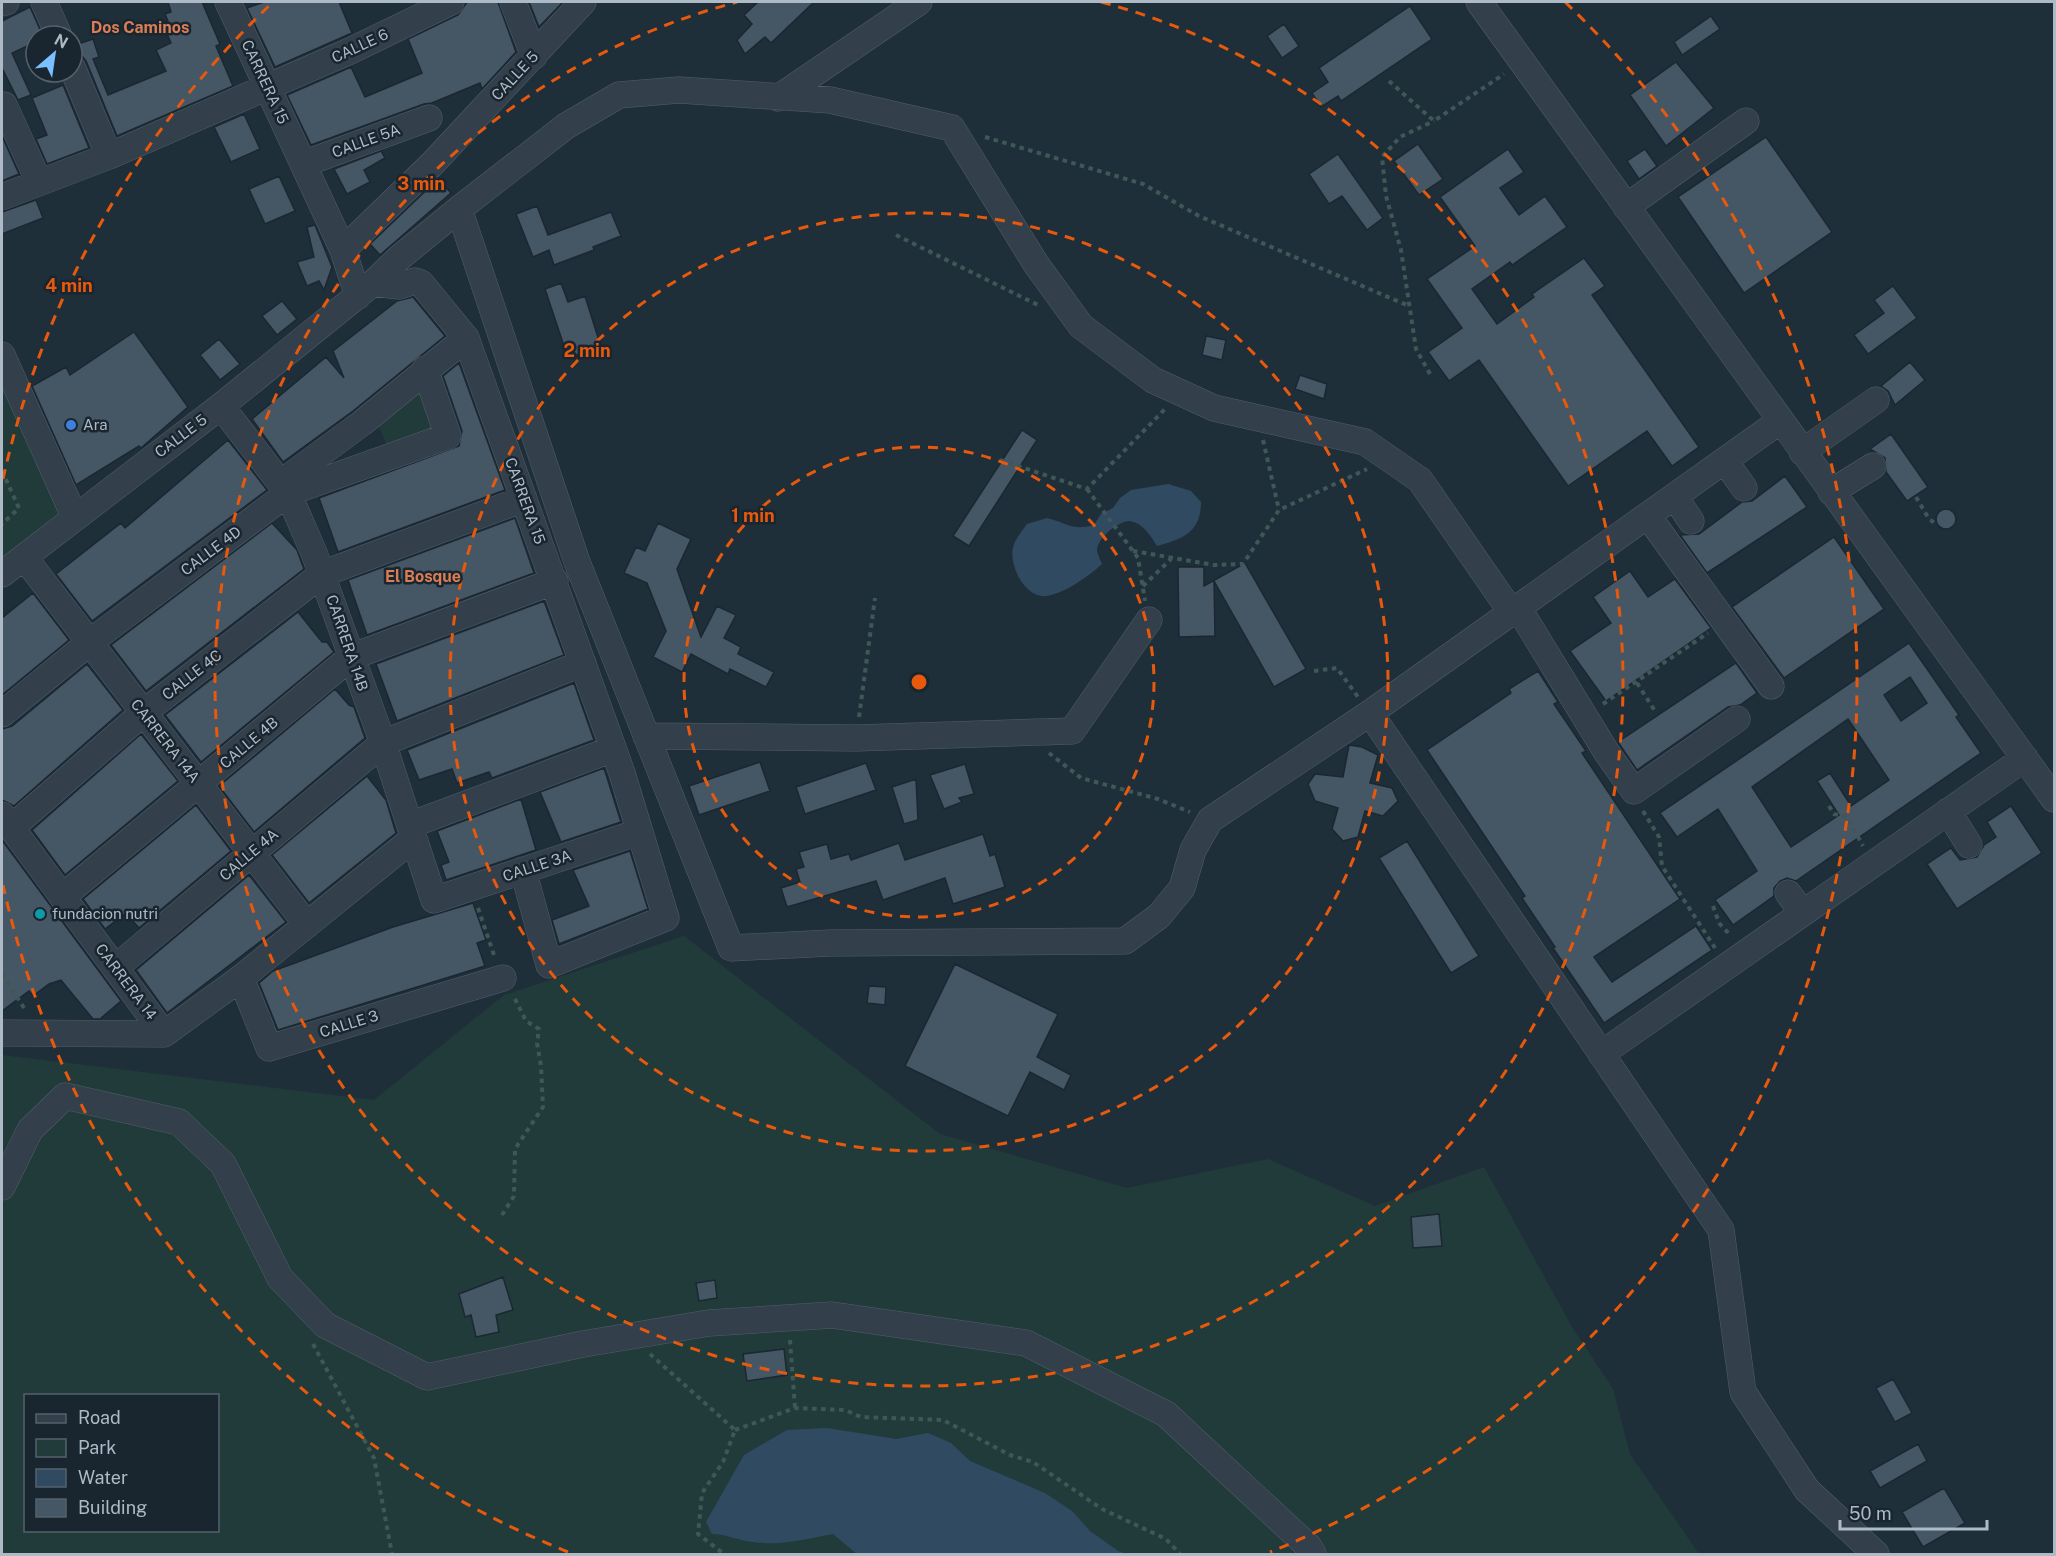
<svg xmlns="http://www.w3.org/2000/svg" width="2056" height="1556" font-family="'Public Sans',sans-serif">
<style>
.green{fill:#213b3b;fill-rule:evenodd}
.water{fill:#304b61}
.building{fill:#455665;stroke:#1b2731;stroke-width:1.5;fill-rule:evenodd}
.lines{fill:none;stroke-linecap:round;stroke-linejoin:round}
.minor-casing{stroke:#515e68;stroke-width:27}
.path{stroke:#3f5857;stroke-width:4;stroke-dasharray:4.5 4.5;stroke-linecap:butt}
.minor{stroke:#33404b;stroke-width:26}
.ring{fill:none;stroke:#e8590c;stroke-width:3;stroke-dasharray:10 8}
.shop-dot{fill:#3f7fe0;stroke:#19252f;stroke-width:2}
.culture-dot{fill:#0f9aa8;stroke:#19252f;stroke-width:2}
.labels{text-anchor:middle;stroke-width:5;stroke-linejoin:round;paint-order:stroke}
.street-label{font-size:15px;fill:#aebbc7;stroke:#19252f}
.poi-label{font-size:15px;fill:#aebbc7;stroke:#19252f;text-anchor:start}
.neighbourhood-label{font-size:16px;font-weight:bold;fill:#db7d55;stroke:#19252f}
.centre{fill:#e8590c;stroke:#19252f;stroke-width:3}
.ring-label{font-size:18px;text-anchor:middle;font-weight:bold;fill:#e8590c;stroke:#19252f;stroke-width:5;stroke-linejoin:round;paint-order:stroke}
</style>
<rect width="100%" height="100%" fill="#1f2f3a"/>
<path class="green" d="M2,355L67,511L2,560Z
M424,384L442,433L389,451L377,422Z
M684,936L940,1134L1127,1188L1268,1159L1375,1206L1484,1167L1572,1327L1613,1389L1630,1454L1699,1554H2V1055L374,1100L504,995ZM26,1396H218V1530H26Z"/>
<path class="water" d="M1168,484L1191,491L1201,502C1201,532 1183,539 1157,546C1151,536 1143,523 1130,521C1119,520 1096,539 1097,551C1098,555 1100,560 1102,564C1089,576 1064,594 1046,596C1025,598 1009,566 1013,548C1015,539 1022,531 1027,524L1047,518C1067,523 1072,531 1094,525L1101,514L1113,508L1120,498L1131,490Z
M827,1428L896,1439L928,1433L951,1443L970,1461L1045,1493L1072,1511L1090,1531L1118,1551L1127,1554H857L833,1534C807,1539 780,1546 753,1542C739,1541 727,1534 712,1534L706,1522L744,1455L787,1430Z"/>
<path class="building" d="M168,2H202L220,44L216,46L233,86L117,136L86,61L81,55L72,52V46L93,39L99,57L93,59L108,95L166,71L156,50L171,43L162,23L168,21L165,14L171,12Z
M264,2H339L352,33L275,67L247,8Z
M467,2H498L516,52L482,89L480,83L432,103L424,104L311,145L287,95L351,67L365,97L422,73L408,39L458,15Z
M529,2H563L539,27Z
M758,2H814L771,43L765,37L745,54L737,40L752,24L744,15Z
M1410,6L1432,39L1341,101L1338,96L1321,107L1312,93L1328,82L1319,68Z
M30,7L43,36H36V42L12,53L31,95L18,100L2,68V21Z
M1711,16L1720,29L1682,55L1674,42Z
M1284,24L1299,46L1282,58L1267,36Z
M1676,62L1714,108L1666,146L1630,95Z
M63,85L89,148L47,164L36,139L47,135L32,98Z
M244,114L260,149L231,162L214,127Z
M2,136L19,174L2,181Z
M1766,137L1832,232L1744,293L1678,197Z
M1418,144L1443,179L1419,195L1394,161Z
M1508,149L1524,172L1500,188L1519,215L1545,196L1567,227L1512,265L1510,262L1472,289L1497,324L1534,297L1532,294L1584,258L1605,286L1592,295L1699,447L1672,466L1647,431L1568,486L1479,360L1449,381L1428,352L1462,328L1427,279L1475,246L1440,197Z
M1645,149L1657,166L1639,179L1627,161Z
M381,151L385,158L364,170L370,182L347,194L334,169Z
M1338,154L1383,218L1367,230L1342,196L1329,204L1309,174Z
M279,176L295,211L265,224L249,189Z
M438,179L451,193L380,255L370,244Z
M36,200L43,218L2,234V212Z
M537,206L548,235L611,212L621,236L593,247L594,250L554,265L549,250L533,257L516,214Z
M315,225L332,267L324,290L319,281L307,286L297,262L314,257L307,227Z
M561,283L568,302L585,296L601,347L568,358L545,289Z
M1893,286L1917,318L1868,354L1854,335L1884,313L1874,300Z
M413,297L445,336L353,411L283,462L252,419L326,357L344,378L333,351L397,301Z
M282,301L297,319L277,335L262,316Z
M134,332L188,407L141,448L139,446L76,485L32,386L66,367L70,375Z
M1206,336L1226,340L1222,360L1202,355Z
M219,339L240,364L220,380L200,355Z
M1910,362L1925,380L1895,405L1888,391L1881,386Z
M459,363L505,490L338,552L319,498L459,446L462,431L443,376Z
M1300,375L1327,384L1324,399L1295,389Z
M1022,430L1037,440L969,546L953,536Z
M1891,434L1928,487L1907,501L1886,472L1885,458L1870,449Z
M228,440L267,490L92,621L56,574L121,523L125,528Z
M1785,476L1807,507L1707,573L1680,535L1699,534L1742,502L1752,501Z
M1936 519a10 10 0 1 1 20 0a10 10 0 1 1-20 0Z
M515,518L534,573L367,635L348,580Z
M272,523L297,550L304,569L146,691L111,645Z
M658,523L691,539L677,569L701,637L717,606L736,615L724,638L741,647L738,654L774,672L766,687L730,669L728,674L691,654L682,672L653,657L666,631L647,583L624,573L636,547L645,551Z
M1834,537L1884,609L1784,678L1732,607Z
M1245,563L1306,669L1274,687L1214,581L1215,636L1179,637L1178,567H1204V586Z
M1630,571L1648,597L1675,579L1711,628L1606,701L1570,651L1611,623L1593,597Z
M33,593L69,640L2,695V618Z
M544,601L564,655L397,721L376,664Z
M298,612L322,642H327L334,652L201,762L165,715Z
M1909,643L1959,715L1956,717L1981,753L1796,881L1787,878L1780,881L1774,888V896L1733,925L1715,900L1757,871L1718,809L1677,837L1660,813ZM1910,677L1927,703L1901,721L1884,695ZM1848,719L1889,780L1851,806L1830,773L1817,781L1839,815L1791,847L1752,787Z
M1736,663L1757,693L1740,705L1728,707L1637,770L1618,742Z
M87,664L123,710L14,806L2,800V729L12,726Z
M1538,671L1558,702L1554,704L1586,751L1582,753L1680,899L1594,957L1612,982L1696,926L1712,950L1604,1023L1553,948L1555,947L1522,898L1525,896L1427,750L1511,693L1509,689Z
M574,683L594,740L492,778L489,772L457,783L452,769L419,780L407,750Z
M335,689L349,705L354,707L365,738L254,832L219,786Z
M141,734L178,781L65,875L32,830Z
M1349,745L1362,747L1378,755L1370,783L1392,788L1398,801L1383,816L1365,811L1358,837L1343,841L1332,829L1338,808L1315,801L1308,784L1315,774L1343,777Z
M760,762L770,791L699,815L689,786Z
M866,763L876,790L805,814L796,787Z
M965,764L974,794L959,798L962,802L944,809L930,775Z
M604,768L621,822L561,842L540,792Z
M367,776L386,800L396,833L309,903L272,855Z
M916,779L918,820L904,824L892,787Z
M521,799L536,850L446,880L441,865L449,862L437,831Z
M196,805L231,851L139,928L126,913L105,929L83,899Z
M2011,806L2042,853L1957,909L1927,864L1951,848L1960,860L1977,857L1984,845L1996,837L1987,822Z
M983,834L990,856L995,854L1005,887L953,904L945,878L883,900L876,881L787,907L781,888L800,882L796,869L804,867L799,852L827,844L831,859L849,854L851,860L899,843L905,860Z
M2,840L121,1001L100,1019H93L61,980L49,984L33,996L29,991L2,1011Z
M1407,841L1479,956L1451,973L1379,858Z
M630,851L648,909L559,944L552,920L589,906L573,870Z
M249,875L286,922L167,1013L136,970Z
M473,903L486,940L477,943L485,966L278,1030L259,983L273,971L393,927Z
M955,964L1058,1014L1037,1057L1071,1075L1064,1090L1030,1072L1008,1116L905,1066Z
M869,986L886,987L885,1005L867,1003Z
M1439,1214L1442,1246L1413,1248L1411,1217Z
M503,1277L513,1310L496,1315L499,1332L476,1337L471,1315L465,1317L459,1294Z
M715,1280L717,1298L699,1301L696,1283Z
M784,1349L787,1375L747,1381L743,1354Z
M1893,1379L1912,1413L1895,1422L1876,1388Z
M1918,1444L1927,1461L1880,1488L1870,1471Z
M1944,1488L1965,1523L1923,1547L1902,1512Z"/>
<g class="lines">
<g class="minor-casing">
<path id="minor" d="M44,2L59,36
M228,2L343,250L358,296
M513,2L534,56
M1479,2L2054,799
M2,3L6,2
M72,67L109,156
M778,98L919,2
M4,105L39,182
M303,164L429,118
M2,197L109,156L350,51L451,2
M1626,207L1746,121
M459,209L577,562L731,948L830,943L1125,941L1159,916L1182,888L1193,850L1210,820L1370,713L1780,421
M343,250L433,163L583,2
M466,338L622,773L666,918L549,965L523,870
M2,355L75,518
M221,406L288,493L314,553L383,743L434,900L639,832
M1802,452L1876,400
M1725,461L1744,488
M282,482L362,423L466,338L421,283L415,281L399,286L373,283
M1831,492L1873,466
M1675,497L1691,521
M1648,516L1771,686
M24,557L307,925
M2,574L221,406L373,283L399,258L459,209L566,126L619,95L679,90L830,100L952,128L1036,264L1081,326L1153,380L1214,408L1365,442L1420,480L1512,613
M1519,609L1607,753L1634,791L1737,719
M1370,713L1721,1230L1743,1392L1807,1490L1876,1554
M2,714L90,642L288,493L448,436L425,369
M646,736L856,738L1072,731L1149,620
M1948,811L1969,845
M2,815L164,1034
M410,825L613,749
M11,828L143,713L322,574L524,499
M1788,893L1803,913
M62,897L351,657L555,581
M115,968L383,743L583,663
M241,978L269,1048L503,978
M2,1033L164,1034L241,978L414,838
M1601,1054L2025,758
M2,1187L30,1130L65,1096L179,1122L223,1164L280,1278L325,1325L427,1377L583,1344L709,1323L832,1315L1026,1343L1166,1414L1309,1547L1313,1554"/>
</g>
<path class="path" d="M1389,81L1434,121L1504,74
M985,137L1143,184L1199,216L1409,306
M896,235L1038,305
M1430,374L1416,349L1401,250L1386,196L1382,157L1400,137L1434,121
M1263,440L1279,510
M1000,460L1087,489L1166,408
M2,471L19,508L2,524
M1087,489L1138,558L1145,601
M1916,497L1929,519L1935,523
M1133,551L1214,565L1243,564L1279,510L1367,469
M1143,586L1171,559
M1314,671L1337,668L1358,697
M1637,683L1655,711
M1603,704L1708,633
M859,717L875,598
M1049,753L1081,778L1158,799L1190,812
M1829,806L1834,814L1847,817L1863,846
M1643,811L1659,837L1662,866L1715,948
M1713,906L1719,923L1731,936
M478,908L495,958
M2,974L26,1011
M502,1215L514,1196L515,1149L543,1107L541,1066L537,1043L539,1029L526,1021L514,997
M790,1340L795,1408
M313,1344L374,1458L392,1554
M650,1354L735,1430L723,1462L702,1493L698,1534L724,1554
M735,1430L795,1408L845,1410L861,1417L943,1420L1010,1455L1033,1462L1102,1509L1166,1539L1180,1554"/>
<use href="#minor" class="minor"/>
</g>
<g class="ring">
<circle cx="919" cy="682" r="235"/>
<circle cx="919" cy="682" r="469"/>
<path d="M1101 2A704 704 0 1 1 737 2"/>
<path d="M568 1552A938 938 0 0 1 3 885M3 479A938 938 0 0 1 273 2M1565 2A938 938 0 0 1 1270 1552"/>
</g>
<circle class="shop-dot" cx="71" cy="425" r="6"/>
<circle class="culture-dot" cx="40" cy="914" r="6"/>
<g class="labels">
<g class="street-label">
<text transform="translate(360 46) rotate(-25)" y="5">CALLE 6</text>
<text transform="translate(515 76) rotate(-47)" y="5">CALLE 5</text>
<text transform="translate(265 82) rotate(65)" y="5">CARRERA 15</text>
<text transform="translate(366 141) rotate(-20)" y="5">CALLE 5A</text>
<text transform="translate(181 436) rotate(-37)" y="5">CALLE 5</text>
<text transform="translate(525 501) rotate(70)" y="5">CARRERA 15</text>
<text transform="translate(211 551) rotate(-37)" y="5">CALLE 4D</text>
<text transform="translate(347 643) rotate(71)" y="5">CARRERA 14B</text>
<text transform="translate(192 675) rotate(-38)" y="5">CALLE 4C</text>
<text transform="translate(165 741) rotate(52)" y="5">CARRERA 14A</text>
<text transform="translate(249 743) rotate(-40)" y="5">CALLE 4B</text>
<text transform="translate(249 855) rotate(-40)" y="5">CALLE 4A</text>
<text transform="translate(537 866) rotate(-18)" y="5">CALLE 3A</text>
<text transform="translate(126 982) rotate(53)" y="5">CARRERA 14</text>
<text transform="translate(349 1024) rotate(-17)" y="5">CALLE 3</text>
</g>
<g class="poi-label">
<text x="83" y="430">Ara</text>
<text x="52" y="919">fundacion nutri</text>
</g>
<g class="neighbourhood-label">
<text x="140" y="33">Dos Caminos</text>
<text x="423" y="582">El Bosque</text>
</g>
</g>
<circle cx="919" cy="682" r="9" class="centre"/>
<g class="ring-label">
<text x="421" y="190">3 min</text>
<text x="69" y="292">4 min</text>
<text x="587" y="357">2 min</text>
<text x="753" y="522">1 min</text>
</g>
<rect width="2056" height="1556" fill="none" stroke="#aebbc7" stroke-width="6"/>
<rect x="24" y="1394" width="195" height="138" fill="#19252f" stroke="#55616c" stroke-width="1.5"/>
<rect x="36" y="1414" width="30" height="9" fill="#33404b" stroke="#55616c" stroke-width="1.5"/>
<text x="78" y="1424" font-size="18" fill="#aebbc7">Road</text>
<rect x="36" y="1439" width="30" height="18" fill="#213b3b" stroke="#55616c" stroke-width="1.5"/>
<text x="78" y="1454" font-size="18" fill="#aebbc7">Park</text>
<rect x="36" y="1469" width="30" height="18" fill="#304b61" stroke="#55616c" stroke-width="1.5"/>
<text x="78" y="1484" font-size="18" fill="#aebbc7">Water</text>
<rect x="36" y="1499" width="30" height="18" fill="#455665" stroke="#55616c" stroke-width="1.5"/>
<text x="78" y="1514" font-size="18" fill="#aebbc7">Building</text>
<g transform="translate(54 54) rotate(29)"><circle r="28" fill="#19252f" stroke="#55616c" stroke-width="1.5"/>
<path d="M0-4.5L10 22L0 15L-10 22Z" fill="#7bbfff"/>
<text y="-9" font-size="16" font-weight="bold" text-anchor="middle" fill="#aebbc7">N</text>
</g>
<path d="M1840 1520v9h147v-9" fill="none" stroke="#aebbc7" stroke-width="3"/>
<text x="1849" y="1520" font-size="18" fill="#aebbc7" stroke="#19252f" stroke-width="4.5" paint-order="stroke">50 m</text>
</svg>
